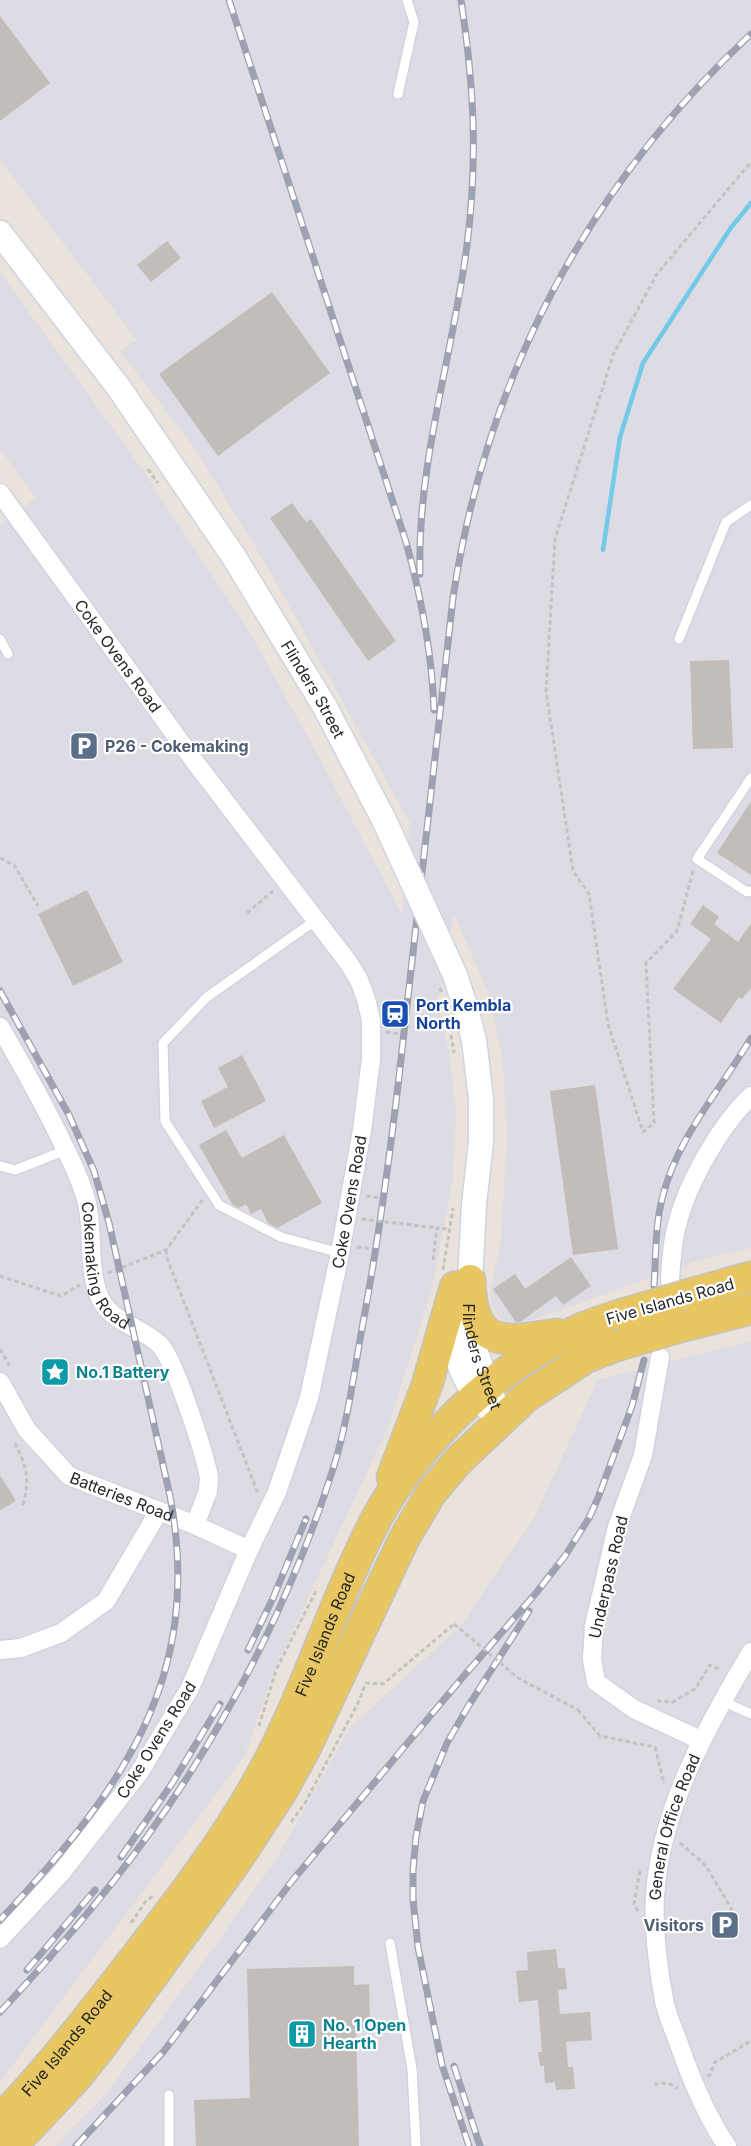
<svg xmlns="http://www.w3.org/2000/svg" width="751" height="2146" font-family="Inter,sans-serif">
<style>
.industrial{fill:#dddbe3}
.lines{fill:none;stroke-linecap:round;stroke-linejoin:round}
.stream{stroke:#73cae7;stroke-width:4.5}
.building{fill:#c2bdb8}
.service-casing{stroke:#d0d4e1;stroke-width:12}
.minor-casing{stroke:#d0d4e1;stroke-width:21}
.tertiary-casing{stroke:#d0d4e1;stroke-width:27}
.primary-casing{stroke:#c3c3c3;stroke-width:33}
.path{stroke:#c3c3c3;stroke-width:3;stroke-dasharray:4.5 3;stroke-linecap:butt}
.service{stroke:#fff;stroke-width:9}
.minor{stroke:#fff;stroke-width:18}
.tertiary{stroke:#fff;stroke-width:24}
.primary{stroke:#e8c762;stroke-width:30}
.rail-casing{stroke:#9ea1b2;stroke-width:7}
.rail{stroke:#fff;stroke-width:4.5;stroke-dasharray:14;stroke-linecap:butt}
.tertiary-bridge-casing{stroke:#d0d4e1;stroke-width:27;stroke-linecap:butt}
.primary-bridge-casing{stroke:#c3c3c3;stroke-width:33;stroke-linecap:butt}
.path-bridge{stroke:#c3c3c3;stroke-width:3;stroke-dasharray:4.5 3;stroke-linecap:butt}
.tertiary-bridge{stroke:#fff;stroke-width:24}
.primary-bridge{stroke:#e8c762;stroke-width:30}
.labels{text-anchor:middle;stroke-width:4.5;stroke-linejoin:round;paint-order:stroke}
.street-label{font-size:16px;fill:#282828;stroke:#fff}
.service-label{font-size:16px;font-weight:bold;fill:#4e5e75;stroke:#fff;text-anchor:start}
.transit-label{font-size:16px;font-weight:bold;fill:#164399;stroke:#fff;text-anchor:start}
.culture-label{font-size:16px;font-weight:bold;fill:#0d838f;stroke:#fff;text-anchor:start}
</style>
<rect width="100%" height="100%" fill="#eae3db"/>
<path class="industrial" d="M0,0H751V1248L705,1258L510,1328L501,1319L491,1302V1290L501,1239L507,1140L503,1063L490,997L454,914L438,1000L449,1052L456,1110L453,1178L432,1289L388,1427L272,1675L245,1755L0,2082V525L36,498L0,449V272L142,469L246,626L314,748L402,914L410,823L270,571L196,450L120,351L137,340L0,160Z
M751,1341V2146H55L105,2095L217,1943L278,1856L350,1728L462,1624L534,1518L598,1380Z"/>
<g class="lines">
<path class="stream" d="M603,550L620,437L643,363L730,229L751,203"/>
</g>
<path class="building" d="M0,16L50,83L0,121Z
M167,241L181,258L151,282L137,265Z
M272,292L330,373L218,456L159,374Z
M292,503L306,522L311,519L396,641L368,661L270,518Z
M729,660L733,748L693,749L690,661Z
M751,801V875L717,853Z
M87,890L123,962L73,986L38,914Z
M703,905L719,917L714,924L738,942L751,923V988L742,999L739,997L721,1023L673,989L711,939L690,924Z
M242,1055L266,1101L214,1128L201,1101L228,1087L218,1068Z
M595,1085L618,1249L573,1255L550,1091Z
M226,1130L242,1158L284,1135L322,1203L277,1228L268,1223L261,1209L251,1214L246,1204L239,1208L232,1204L199,1145Z
M571,1257L591,1286L563,1305L556,1296L520,1322H516L493,1289L515,1274L525,1289Z
M0,1475L16,1501L0,1510Z
M556,1949L558,1968H565L567,1989L558,1990L560,2014L590,2012L592,2040L566,2042L568,2067H573L575,2089L556,2090L555,2082L545,2083L544,2066H540L538,2052H542L538,2000L519,2002L516,1971L528,1970L527,1952Z
M354,1966V1985L369,1984L370,2027L356,2028L359,2146H196L194,2100L250,2098L247,1969Z"/>
<g class="lines">
<g class="service-casing">
<path id="service" d="M398,94L414,22L407,0
M0,639L8,654
M679,639L726,522L751,505
M751,778L697,859L747,892L751,891
M316,920L207,997L163,1043L165,1121L219,1205L281,1237L340,1253
M0,1166L15,1170L66,1150
M722,1701L751,1714
M390,1943L412,2069L416,2146
M169,2095V2146"/>
</g>
<g class="minor-casing">
<g id="minor">
<path id="s1" d="M0,493L195,762L348,962L359,980L366,999L371,1020V1059L362,1130L340,1253L309,1398L277,1492L249,1550L190,1688L139,1773L62,1872L0,1939"/>
<path id="s2" d="M0,1027C22,1065 44,1104 63,1144C72,1162 82,1183 87,1203C94,1233 87,1269 100,1298C112,1324 141,1326 160,1345C175,1361 204,1452 209,1477L208,1491L195,1525"/>
<path d="M670,1281C671,1262 672,1243 677,1225C687,1184 720,1125 751,1096"/>
<path d="M660,1357L643,1455L617,1527L594,1626L592,1659L596,1682L634,1709L700,1740"/>
<path id="s3" d="M0,1382L27,1430L69,1476L195,1525L249,1550"/>
<path d="M0,1650L21,1648L61,1633L106,1601L159,1511"/>
<path id="s4" d="M727,2146C706,2116 692,2081 680,2047C675,2032 667,2016 664,2000C658,1969 653,1926 655,1896C660,1810 708,1724 751,1652"/>
</g>
</g>
<g class="tertiary-casing">
<g id="tertiary">
<path id="s5" d="M0,233L119,388L234,557L325,707L384,820"/>
<path id="s6" d="M455,975L466,1009L474,1040L481,1099V1142L474,1205L469,1300V1321L477,1356L501,1419"/>
<path d="M452,1313C450,1348 463,1386 489,1409"/>
</g>
</g>
<g class="primary-casing">
<g id="primary">
<path d="M470,1280C472,1348 502,1343 557,1334"/>
<path d="M683,1296L751,1277"/>
<path d="M680,1327L751,1309"/>
<path d="M392,1477L427,1385L455,1287"/>
<path id="s7" d="M0,2120C50,2068 93,2012 137,1955C179,1901 224,1842 257,1783C304,1701 330,1609 373,1525C415,1444 494,1367 578,1330C593,1323 608,1319 623,1314"/>
<path d="M12,2146L76,2078L100,2048L237,1860L282,1791L305,1749L404,1539L431,1493L458,1461L526,1397L587,1357L616,1346"/>
</g>
</g>
<path class="path" d="M148,469L158,483
M0,858L14,865L38,906
M693,871L677,931L646,963L654,1123L643,1132L608,1024L589,894L573,871L546,691L555,539L613,355L657,274L751,162
M247,913L273,891
M386,1032L400,1034
M451,1035L454,1053
M366,1196L381,1198
M357,1247L374,1249
M166,1250L167,1258L257,1491H261
M433,1260L437,1228L450,1229
M443,1270L453,1208
M108,1273L166,1250L203,1199
M0,1276L61,1296L80,1285
M0,1349L11,1368
M15,1443C27,1468 30,1477 23,1505
M661,1702L659,1701L673,1702L695,1689L710,1665L720,1670
M578,1710L600,1736L655,1747L664,1784
M259,1726L276,1670L317,1589
M291,1822L305,1803L358,1703L366,1683L383,1684L454,1624
M680,1843L706,1866L732,1910
M638,1911L634,1904L640,1871
M131,1923L146,1901L153,1896
M707,2076L710,2075L715,2062L751,2041
M654,2084L668,2083L678,2088"/>
<use href="#service" class="service"/>
<use href="#minor" class="minor"/>
<use href="#tertiary" class="tertiary"/>
<use href="#primary" class="primary"/>
<g class="rail-casing">
<path id="rail" d="M229,0L406,542C421,596 432,654 434,710
M420,574C417,462 453,355 467,245C478,158 474,86 461,0
M0,991L69,1115L94,1171L109,1223L170,1496C205,1680 119,1793 0,1920
M654,1286C656,1257 655,1227 662,1199C677,1137 720,1091 751,1038
M248,1650L273,1598L306,1519
M121,1857L173,1782L220,1704
M27,1970L95,1890
M0,2012C59,1949 116,1883 165,1811C236,1707 295,1589 333,1469C347,1425 353,1379 361,1334C377,1249 389,1163 399,1077C417,917 435,757 453,598C486,377 588,186 751,34
M454,2066L480,2146
M76,2146L164,2051L292,1881L462,1678L536,1593L565,1556L589,1518L598,1498L632,1406L644,1360
M469,2146L442,2065L418,1947L413,1899V1870L416,1837L423,1801L447,1743L469,1705L529,1611"/>
</g>
<use href="#rail" class="rail"/>
<g class="tertiary-bridge-casing">
<path id="tertiary-bridge" d="M384,820L455,975"/>
</g>
<g class="primary-bridge-casing">
<path id="primary-bridge" d="M623,1314L683,1296
M616,1346L680,1327"/>
</g>
<path class="path-bridge" d="M440,988L443,995
M362,1219L437,1228
M454,1624L518,1678L578,1710"/>
<use href="#tertiary-bridge" class="tertiary-bridge"/>
<use href="#primary-bridge" class="primary-bridge"/>
</g>
<defs>
<g id="parking-square" transform="scale(1.5)"><rect x="-9" y="-9" width="18" height="18" rx="4" fill="#5c6f8a" stroke="#fff"/><path d="M-3.5-5.5H1a3.5 3.5 0 0 1 0 7H-1V5.5H-3.5ZM-1-3.4V-.6H.8a1.4 1.4 0 0 0 0-2.8Z" fill="#fff"/></g>
<g id="station-square" transform="scale(1.5)"><rect x="-9" y="-9" width="18" height="18" rx="4" fill="#1a4fb4" stroke="#fff"/><path d="M-3-6H3Q5-6 5-4V2Q5 4 3 4L4.5 6H3L1.5 4h-3L-3 6H-4.5L-3 4Q-5 4-5 2V-4Q-5-6-3-6ZM-3.5-4v3h7v-3ZM-3.5 1v1.5H-2V1ZM2 1v1.5H3.5V1Z" fill="#fff"/></g>
<g id="sight-square" transform="scale(1.5)"><rect x="-9" y="-9" width="18" height="18" rx="4" fill="#0f9aa8" stroke="#fff"/><path d="M0-6L1.8-2.2L6-1.7L2.9 1.2L3.7 5.4L0 3.3L-3.7 5.4L-2.9 1.2L-6-1.7L-1.8-2.2Z" fill="#fff"/></g>
<g id="building-square" transform="scale(1.5)"><rect x="-9" y="-9" width="18" height="18" rx="4" fill="#0f9aa8" stroke="#fff"/><path d="M-4-6H4V6H1V3H-1V6H-4ZM-2.5-4.3h1.7v1.8h-1.7ZM.8-4.3h1.7v1.8H.8ZM-2.5-1h1.7V.8h-1.7ZM.8-1h1.7V.8H.8Z" fill="#fff"/></g>
</defs>
<g fill-rule="evenodd">
<use href="#parking-square" x="84" y="746"/>
<use href="#station-square" x="395" y="1014"/>
<use href="#sight-square" x="55" y="1372"/>
<use href="#parking-square" x="725" y="1925"/>
<use href="#building-square" x="302" y="2034"/>
</g>
<g class="labels">
<g class="street-label">
<text dy="6" stroke="none"><textPath href="#s1" startOffset="201">Coke Ovens Road</textPath></text>
<text dy="6" stroke="none"><textPath href="#s5" startOffset="554">Flinders Street</textPath></text>
<text transform="translate(349 1202) rotate(-80)" y="6">Coke Ovens Road</text>
<text dy="6" stroke="none"><textPath href="#s2" startOffset="264">Cokemaking Road</textPath></text>
<text transform="translate(670 1301) rotate(-16)" y="6">Five Islands Road</text>
<text dy="6" stroke="none"><textPath href="#s6" startOffset="387">Flinders Street</textPath></text>
<text dy="6" stroke="none"><textPath href="#s3" startOffset="174">Batteries Road</textPath></text>
<text transform="translate(608 1577) rotate(-77)" y="6">Underpass Road</text>
<text dy="6" stroke="none"><textPath href="#s7" startOffset="588">Five Islands Road</textPath></text>
<text transform="translate(156 1740) rotate(-58)" y="6">Coke Ovens Road</text>
<text dy="6" stroke="none"><textPath href="#s4" startOffset="336">General Office Road</textPath></text>
<text dy="6" stroke="none"><textPath href="#s7" startOffset="102">Five Islands Road</textPath></text>
</g>
<g class="service-label">
<text x="105" y="752">P26 - Cokemaking</text>
<text x="704" y="1931" text-anchor="end">Visitors</text>
</g>
<g class="transit-label">
<text x="416" y="1011">Port Kembla<tspan x="416" dy="18">North</tspan></text>
</g>
<g class="culture-label">
<text x="76" y="1378">No.1 Battery</text>
<text x="323" y="2031">No. 1 Open<tspan x="323" dy="18">Hearth</tspan></text>
</g>
</g>
</svg>
